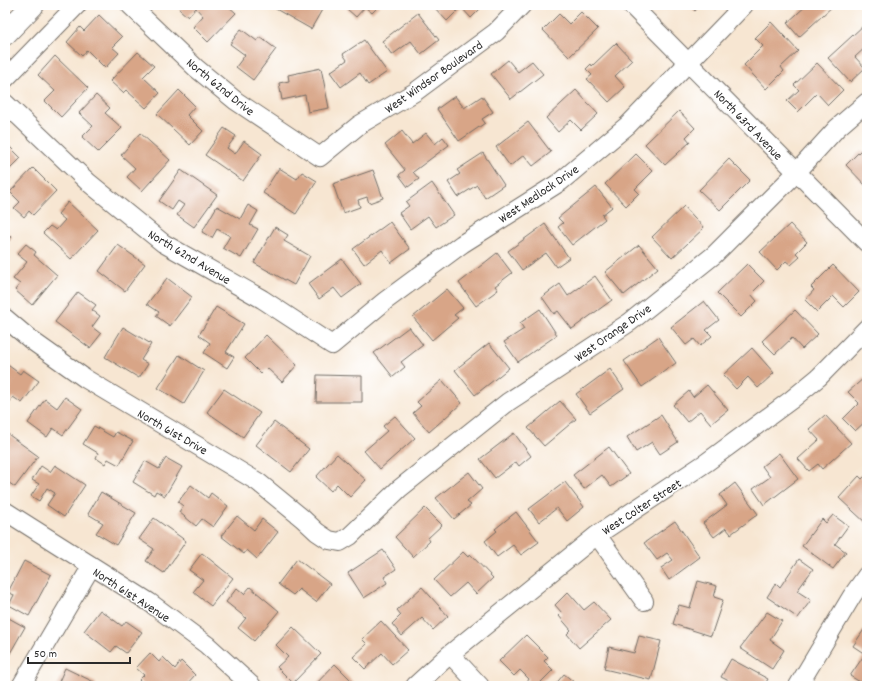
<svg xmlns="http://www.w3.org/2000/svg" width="872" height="691" font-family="Dekko,sans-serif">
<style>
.building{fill:#d8a587}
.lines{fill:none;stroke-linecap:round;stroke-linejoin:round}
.minor-casing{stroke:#726c65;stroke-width:20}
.major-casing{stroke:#726c65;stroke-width:24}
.minor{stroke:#fff;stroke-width:18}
.major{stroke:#fff;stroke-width:22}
.labels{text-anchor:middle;stroke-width:3;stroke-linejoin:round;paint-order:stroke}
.street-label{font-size:13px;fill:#2b2b2b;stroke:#fff}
</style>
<rect width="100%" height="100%" fill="#fff"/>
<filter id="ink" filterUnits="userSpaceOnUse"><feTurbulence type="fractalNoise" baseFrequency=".025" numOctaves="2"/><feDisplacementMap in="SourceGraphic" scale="8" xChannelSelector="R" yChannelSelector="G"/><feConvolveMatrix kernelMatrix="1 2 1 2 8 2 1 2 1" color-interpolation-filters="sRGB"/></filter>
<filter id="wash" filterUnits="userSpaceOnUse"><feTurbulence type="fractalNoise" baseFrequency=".012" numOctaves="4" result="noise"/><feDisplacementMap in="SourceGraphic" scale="16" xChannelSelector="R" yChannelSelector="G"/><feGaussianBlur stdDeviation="0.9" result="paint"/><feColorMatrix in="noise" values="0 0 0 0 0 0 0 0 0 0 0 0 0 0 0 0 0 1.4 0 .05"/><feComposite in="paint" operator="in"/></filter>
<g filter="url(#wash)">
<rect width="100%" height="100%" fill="#f7e6d2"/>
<g id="blocks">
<path class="building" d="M183,5H227L236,13L208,42L193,27L203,16L196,8L188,17L179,9Z
M276,5H319L323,8L311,29L274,8Z
M350,5H380L372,13L365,7L356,17L347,9Z
M432,5H484L471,18L461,7L447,21Z
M689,5H701L695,11Z
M807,5H834L799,37L787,23Z
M581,12L598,29L569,57L543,30L559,14L569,24Z
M418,13L439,40L421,54L411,41L392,55L382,41Z
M99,15L122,37L112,47L119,53L105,68L87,50L82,56L67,42L80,27L84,31Z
M771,22L798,51L781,67L784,71L766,89L744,65L763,46L755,38Z
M864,25L867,28V46L855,57L865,68L850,82L828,58Z
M241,29L257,41L260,37L276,49L253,80L236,67L245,55L230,44Z
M364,40L387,72L368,85L360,73L341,87L330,72L347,60L343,54Z
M616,43L632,60L615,76L625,87L609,102L587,79L592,75L586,69L591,64L592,66Z
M138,52L154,66L143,77L160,93L146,108L126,90L123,93L110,81Z
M55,56L88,88L61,117L45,101L55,91L38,75Z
M508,60L518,72L532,61L543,74L511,99L491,74Z
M817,63L843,90L828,105L817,93L798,112L787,101L799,90L794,85Z
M321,68L329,108L308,112L305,95L282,100L279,83L289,81L288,75Z
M179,90L195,106L187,115L203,131L190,145L157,114Z
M576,90L598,114L581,130L571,120L558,132L546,118Z
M96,95L110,108L105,113L122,128L98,152L82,137L93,126L79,113Z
M455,96L464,108L482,96L493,112L482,119L485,123L459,141L437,109Z
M679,111L695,128L686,137L690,142L665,165L645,144Z
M528,122L551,152L533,166L524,155L510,166L496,147Z
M224,128L236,136L227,148L235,154L244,141L262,154L243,181L205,155Z
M402,131L412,144L426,133L435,144L443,137L449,145L413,172L419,179L408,187L399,175L405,170L385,145Z
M140,133L170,160L142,191L127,177L135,168L121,155Z
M5,142L21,158L6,173H5Z
M861,150L867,156V187L846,165Z
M483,153L504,185L485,198L477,185L458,197L448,182L460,174L457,170Z
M636,154L653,171L635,189L639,193L626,206L605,184Z
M729,159L750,180L720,210L699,190Z
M33,168L56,191L33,215L29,211L24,217L14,208L20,202L10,192Z
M279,168L297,179L302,172L317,181L296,214L263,193Z
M181,170L217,195L194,227L177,215L184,205L178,201L172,210L159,201Z
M373,170L383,198L369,203L367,197L358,200L360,207L343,213L333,184Z
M432,183L454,215L436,227L428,216L410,229L399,213L409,206L406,202Z
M596,187L612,207L602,215L605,219L572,245L558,227L563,223L558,218Z
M68,202L98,230L71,259L43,233L50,226L56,230L65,220L58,214Z
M248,205L258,211L250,225L258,229L241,258L223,248L230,236L217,229L212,238L202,232L217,206L240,219Z
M684,206L704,228L672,258L652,237Z
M390,222L410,249L391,263L382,250L364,264L353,249Z
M545,224L569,258L556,267L546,253L522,270L508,251Z
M790,224L807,242L796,253L800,257L791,265L786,261L777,270L760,252Z
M275,227L288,235L284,241L310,256L294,285L254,263Z
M5,230L12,237L5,245Z
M26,244L36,252L34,255L57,275L32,305L15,290L20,284L13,279L27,262L17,254Z
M118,245L145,264L125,291L99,271Z
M639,245L658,268L624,295L605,272Z
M497,253L512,273L495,286L498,290L476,306L459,283Z
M342,259L361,284L342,298L334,288L319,299L308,284Z
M747,264L764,281L751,294L757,301L741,317L717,293Z
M833,265L859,292L844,307L833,296L817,312L805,300L814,290L811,287Z
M595,276L612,300L572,329L558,311L554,314L542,297L560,284L568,296Z
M167,278L192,297L170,326L156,316L159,312L147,304Z
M447,289L463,308L454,315L458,318L432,340L413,317Z
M78,292L96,305L92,310L100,316L92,327L101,334L90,348L55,322Z
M704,301L719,320L706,330L712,336L700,346L694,339L686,345L671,327Z
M216,307L244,324L226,352L234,357L227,368L204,353L210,343L199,335Z
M540,309L557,335L518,362L504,342L524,329L520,323Z
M795,310L818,334L802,349L792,338L775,354L762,341Z
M123,327L151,344L141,360L148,364L139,378L105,357Z
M409,327L423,345L401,362L405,367L393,377L374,353Z
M266,335L297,365L282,382L267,368L261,374L245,358Z
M658,337L676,363L642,387L624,361Z
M489,343L509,368L475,395L455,370Z
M752,348L774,373L758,388L748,377L736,389L723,375Z
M179,355L204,371L184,404L158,388Z
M5,363L20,374L23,370L39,381L22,403L13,397L9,403L5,400Z
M610,369L624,389L590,413L576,394Z
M317,375L362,376V402H316Z
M864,378L867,381V420L855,431L843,419L859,403L848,392Z
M442,380L462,403L429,432L413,413L421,406L417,402Z
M707,385L728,410L711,424L700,411L687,422L673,405L689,391L693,397Z
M224,389L260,413L243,437L207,412Z
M65,397L82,409L63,435L53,428L47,437L28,423L45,399L57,408Z
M560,401L576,419L544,446L528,428Z
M661,415L678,442L660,454L652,442L636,452L627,437Z
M825,415L851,443L822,469L818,464L809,471L798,459L819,440L809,429Z
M395,416L415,438L380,469L364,451L387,431L383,426Z
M274,422L309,449L291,472L256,445Z
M94,426L113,437L116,432L133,441L119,465L108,459L105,464L96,458L98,453L83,444Z
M5,432L38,456L15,487L5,480Z
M514,433L531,456L519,466L516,462L495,478L480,459Z
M609,447L629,474L611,487L602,475L584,489L573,475Z
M779,453L798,479L764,505L753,489L770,477L762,466Z
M337,454L366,480L350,497L337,484L331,491L316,477Z
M166,458L182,467L165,496L156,491L154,495L133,482L145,461L159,469Z
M55,465L85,485L64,517L47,505L55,493L47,488L39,501L31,496L39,484L32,480L41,466L50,472Z
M469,472L482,489L467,502L471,505L454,519L436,498Z
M867,474V524L839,498L859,476L862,479Z
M565,482L584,507L567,521L557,508L539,522L529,509Z
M735,483L758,514L731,534L726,528L714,537L703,523L727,505L720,495Z
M191,485L208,498L211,493L228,506L213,527L202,519L196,526L179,512L183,506L178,502Z
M101,492L136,513L116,545L96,533L103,523L88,514Z
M425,508L442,525L428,538L430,541L413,557L395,537Z
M516,512L539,542L521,555L513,545L497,557L485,541L497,531L495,529Z
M833,515L848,526L835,544L846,552L833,569L802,546L822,519L826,523Z
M237,516L254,530L262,519L278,532L257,559L247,550L244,554L221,536Z
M154,518L186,541L164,573L146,561L154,549L139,539Z
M675,521L700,557L669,580L661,568L673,560L667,553L657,560L644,543Z
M383,550L396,569L384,577L387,583L364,598L348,573Z
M463,552L468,557L470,554L493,578L476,594L466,583L450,597L434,580Z
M202,553L233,578L211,606L193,592L203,580L189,570Z
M297,559L330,584L316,602L299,589L293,595L278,584Z
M799,559L813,569L797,591L811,600L798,618L767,597L776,583L780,587Z
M24,561L51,575L29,616L9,605L14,595L8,592Z
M698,581L717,586L714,597L723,600L711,636L673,624L679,605L690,608Z
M250,587L279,611L254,641L238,628L246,618L226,602L237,588L244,594Z
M422,587L448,616L433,630L422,618L402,636L392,624L401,615L397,610Z
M568,592L584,610L594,602L611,620L579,648L567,634L571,630L559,616L562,613L555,605Z
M100,610L122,626L126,621L142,632L126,653L116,646L111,652L84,631Z
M767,612L782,621L770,640L784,650L772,669L740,648Z
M5,616L25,627L5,662Z
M381,621L408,650L392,664L382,653L365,669L353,657L367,644L362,639Z
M293,627L321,654L293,683L277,667L288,657L276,645Z
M865,628L867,629V686L850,676L865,654L853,646Z
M526,635L548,657L544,661L553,670L537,686H528L526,684L529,679L520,670L514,676L499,661Z
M639,636L661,641L651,680L604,669L609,647L634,653Z
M150,653L159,662L163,657L175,669L181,661L195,675L185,686H145L139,680L144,675L136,668Z
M731,659L768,679L764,686H727L729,681L721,677Z
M335,664L357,686H314Z
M65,668L96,683L95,686H57Z
M564,674L579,686H554Z"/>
</g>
</g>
<g filter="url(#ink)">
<use href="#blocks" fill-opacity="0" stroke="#726c65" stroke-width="1"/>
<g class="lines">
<g class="minor-casing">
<path id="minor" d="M130,5L196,68L236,101L320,157L359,125L415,92L496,32L522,5
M631,5L867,243
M5,79L77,5
M5,103L88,182L163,243L262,299L332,345L385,301L462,244L560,182L628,125L744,5
M5,318L31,340L86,379L258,482L302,518L317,532L329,540L340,542L350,536L399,489L508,402L630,322L714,255L796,173L837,128L867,102
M5,511L149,602L207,645L252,686
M597,535L644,601
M450,654L480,686
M21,686L91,567
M415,686L450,654L597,535L707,462L791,400L819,377L867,328
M798,686L852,596L867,575"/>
</g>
<g class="major-casing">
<path id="major" d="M5,34L33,5"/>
</g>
<use href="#minor" class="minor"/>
<use href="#major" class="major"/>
</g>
</g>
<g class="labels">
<g class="street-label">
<text transform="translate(433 76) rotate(-35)" y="5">West Windsor Boulevard</text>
<text transform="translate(221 86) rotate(39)" y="5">North 62nd Drive</text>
<text transform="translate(749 124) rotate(46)" y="5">North 63rd Avenue</text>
<text transform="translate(538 193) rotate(-34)" y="5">West Medlock Drive</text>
<text transform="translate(190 256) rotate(31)" y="5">North 62nd Avenue</text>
<text transform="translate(612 332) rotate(-35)" y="5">West Orange Drive</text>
<text transform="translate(173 431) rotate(30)" y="5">North 61st Drive</text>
<text transform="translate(641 506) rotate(-33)" y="5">West Colter Street</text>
<text transform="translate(132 594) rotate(33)" y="5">North 61st Avenue</text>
</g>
</g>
<rect width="872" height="691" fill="none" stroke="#fff" stroke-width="20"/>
<path d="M28 657v6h102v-6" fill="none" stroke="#2b2b2b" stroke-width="2"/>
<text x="34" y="657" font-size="12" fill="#2b2b2b" stroke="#ffffff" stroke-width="3" paint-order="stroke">50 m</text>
</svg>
